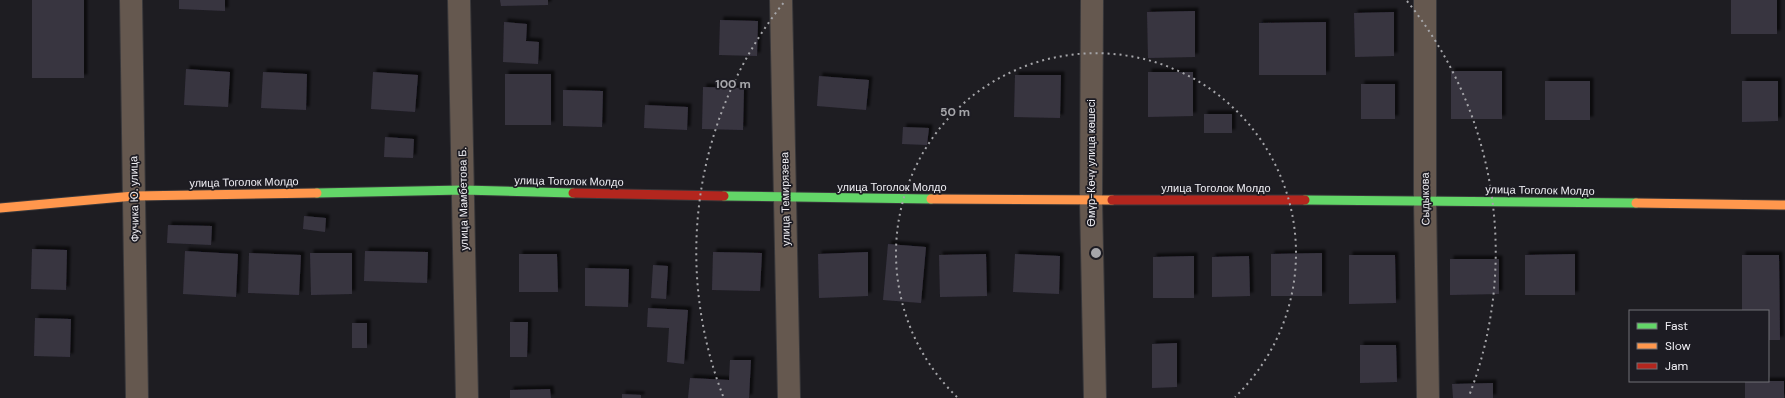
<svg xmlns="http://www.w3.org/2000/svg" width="1785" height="398" font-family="'DM Sans',sans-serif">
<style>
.building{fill:#383441;filter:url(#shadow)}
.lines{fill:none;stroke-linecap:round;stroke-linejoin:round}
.street-casing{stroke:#38373a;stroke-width:24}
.fast-casing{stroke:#38373a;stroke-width:11}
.slow-casing{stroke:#38373a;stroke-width:11}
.jam-casing{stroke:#38373a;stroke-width:11}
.street{stroke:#65584f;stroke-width:22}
.fast{stroke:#63d668;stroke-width:9}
.slow{stroke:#ff974d;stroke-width:9}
.jam{stroke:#b3261e;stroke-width:9}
.ring{fill:none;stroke:#a6a6aa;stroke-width:2;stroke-dasharray:2 4}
.labels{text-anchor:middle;stroke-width:3.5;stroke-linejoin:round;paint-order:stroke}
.street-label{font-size:11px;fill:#f0eff4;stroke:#1d1c23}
.centre{fill:#a6a6aa;stroke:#1d1c23;stroke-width:2}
.ring-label{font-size:12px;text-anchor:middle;font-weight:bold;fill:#a6a6aa;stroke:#1d1c23;stroke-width:3.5;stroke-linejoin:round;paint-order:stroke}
</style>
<defs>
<filter id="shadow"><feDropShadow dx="3.5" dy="-3.5" stdDeviation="1" flood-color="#0009"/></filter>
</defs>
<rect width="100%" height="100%" fill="#1e1d22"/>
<path class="building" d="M32,0H84V78H32Z
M179,0H225V11L179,9Z
M500,0H548V5L501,6Z
M1731,0H1777V34H1731Z
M1195,11V57L1148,58L1147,12Z
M1394,12V56L1355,57L1354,13Z
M720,20L758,21L757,56L719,55Z
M504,22L527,24L526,41L539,42L538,64L503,62Z
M1326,22V75H1259V23Z
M186,69L230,72L228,107L184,105Z
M1451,71H1502V119H1451Z
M263,72L307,74L306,110L261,108Z
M373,72L418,75L415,112L371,109Z
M1148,72H1193V116L1148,117Z
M505,74H551V125H505Z
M1015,75H1061L1060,118L1014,117Z
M819,76L869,80L866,110L817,106Z
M1545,81H1590V120H1545Z
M1742,81H1778V121L1742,122Z
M1361,84H1395V119H1361Z
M703,87L744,88L743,130L702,129Z
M563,90L603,91L602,127L563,126Z
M645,105L688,107L687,130L644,128Z
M1204,114H1232V133H1204Z
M903,127L929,128L927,145L902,144Z
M385,137L414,139L413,158L384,157Z
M304,216L326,218L325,232L303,229Z
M168,225L212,226L211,245L167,243Z
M888,244L926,247L921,303L883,300Z
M32,249L67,250L66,290L31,289Z
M185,251L238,254L236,297L183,294Z
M365,251L428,252L427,283L364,281Z
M713,252L762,253L760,291L712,290Z
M868,252V296L819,298L818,254Z
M249,253L301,255L299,295L248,293Z
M310,253H352V294L311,295Z
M1322,253V296H1271V254Z
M519,254H557L558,292H519Z
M986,254L987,296L940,297L939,255Z
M1015,254L1060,256L1059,294L1013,292Z
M1575,254V295H1525V255Z
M1349,255H1395L1396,303L1349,304Z
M1742,255H1779L1780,340H1768V311H1742Z
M1194,256V298H1153V257Z
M1249,256L1250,296L1212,297V257Z
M1450,259H1499V294L1450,295Z
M653,265L668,266L666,299L651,298Z
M585,268L629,269L628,307L585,306Z
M648,308L688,310L684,364L667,362L669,328L647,327Z
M35,318L71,319L70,357L34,356Z
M510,322H528L527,357H510Z
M352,323H367V348H352Z
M1177,343V387L1152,388V344Z
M1360,345H1396L1397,382L1360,383Z
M730,360H751L749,398H688L690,378L729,380Z
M1745,381H1784V398H1745Z
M1493,383V398H1453L1452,384Z
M550,389L551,398H510V390Z
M622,394L641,395V398H622Z"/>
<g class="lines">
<g class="street-casing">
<path id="street" d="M131,0L137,398
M459,0L467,398
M781,0L789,398
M1092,0L1091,200L1095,398
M1425,0V200L1428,398"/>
</g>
<g class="fast-casing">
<path id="fast" d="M317,193L463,190L573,193
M724,196L931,199
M1305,200L1636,203"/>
</g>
<g class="slow-casing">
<path id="slow" d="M931,199L1112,200
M1636,203L1785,205
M0,208L134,196L317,193"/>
</g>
<g class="jam-casing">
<path id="jam" d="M573,193L724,196
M1112,200H1305"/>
</g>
<use href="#street" class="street"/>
<use href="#fast" class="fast"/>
<use href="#slow" class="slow"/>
<use href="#jam" class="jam"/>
</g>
<g class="ring">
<path d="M957 397A200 200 0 1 1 1235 397"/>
<path d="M723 396A400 400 0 0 1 785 1M1407 1A400 400 0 0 1 1469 396"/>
</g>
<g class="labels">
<g class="street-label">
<text transform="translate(1091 163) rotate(-90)" y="4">Өмүр-Көчү улица көшесі</text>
<text transform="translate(569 181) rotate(1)" y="4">улица Тоголок Молдо</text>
<text transform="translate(244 182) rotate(-1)" y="4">улица Тоголок Молдо</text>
<text x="892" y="191">улица Тоголок Молдо</text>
<text x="1216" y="192">улица Тоголок Молдо</text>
<text transform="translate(1540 190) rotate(1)" y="4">улица Тоголок Молдо</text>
<text transform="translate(134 199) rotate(-91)" y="4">Фучика Ю. улица</text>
<text transform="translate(463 199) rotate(-91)" y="4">улица Мамбетова Б.</text>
<text transform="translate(785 199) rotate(-91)" y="4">улица Темирязева</text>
<text transform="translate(1425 199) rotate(-91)" y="4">Сыдыкова</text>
</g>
</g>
<circle cx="1096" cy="253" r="6" class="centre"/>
<g class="ring-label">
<text x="733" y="88">100 m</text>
<text x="955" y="116">50 m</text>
</g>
<rect x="1629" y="310" width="140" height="72" fill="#1d1c23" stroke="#717077"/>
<rect x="1637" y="323" width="20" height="6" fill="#63d668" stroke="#717077"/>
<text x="1665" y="330" font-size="12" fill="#f0eff4">Fast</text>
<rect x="1637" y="343" width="20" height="6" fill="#ff974d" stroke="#717077"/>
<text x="1665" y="350" font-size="12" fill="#f0eff4">Slow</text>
<rect x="1637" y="363" width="20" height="6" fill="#b3261e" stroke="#717077"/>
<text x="1665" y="370" font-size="12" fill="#f0eff4">Jam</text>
</svg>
